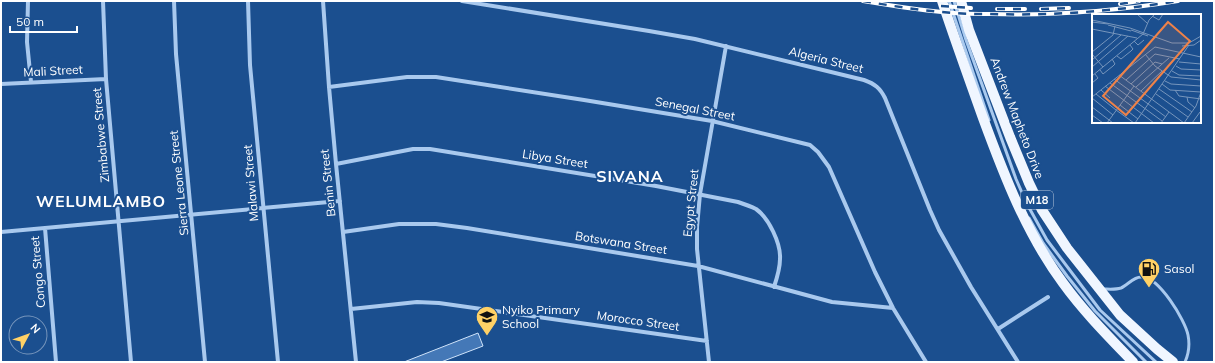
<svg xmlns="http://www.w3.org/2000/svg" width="1215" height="363" font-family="Mulish,sans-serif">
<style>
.building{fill:#4478b7;stroke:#cfe3fa}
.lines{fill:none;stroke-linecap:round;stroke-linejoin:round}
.service{stroke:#a9c9ee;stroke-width:3}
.minor{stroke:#a9c9ee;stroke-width:4}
.primary{stroke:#f0f6ff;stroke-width:10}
.rail-casing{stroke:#fff;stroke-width:4}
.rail{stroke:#1b4f8f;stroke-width:2.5;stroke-dasharray:8;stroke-linecap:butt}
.labels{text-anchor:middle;stroke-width:4;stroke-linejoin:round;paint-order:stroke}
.shield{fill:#1b4f8f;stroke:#bbcadd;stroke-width:1}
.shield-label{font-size:11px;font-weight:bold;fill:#fff}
.street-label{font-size:12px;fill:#fff;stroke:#1b4f8f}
.poi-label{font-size:12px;fill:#fff;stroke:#1b4f8f;text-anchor:start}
.district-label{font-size:16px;font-weight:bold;letter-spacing:1px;fill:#fff;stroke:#1b4f8f}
.inset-road{fill:none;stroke:#7695bc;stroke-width:1}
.view{fill:#ee8249;fill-opacity:0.15;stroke:#ee8249;stroke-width:2}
.inset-edge{fill:none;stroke:#fff;stroke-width:2}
</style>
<rect width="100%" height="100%" fill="#1b4f8f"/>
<path class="building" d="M478,333L483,346L441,362H404Z"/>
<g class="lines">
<path class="service" d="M949,1L989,120
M954,1L966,40L1016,179L1027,204L1047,240L1100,310L1156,362
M1029,218L1043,243L1067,276L1095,311L1146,362
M1102,289C1108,289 1115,290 1121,288C1128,285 1134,276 1142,277C1159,277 1185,320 1188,335C1190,345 1189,353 1185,362"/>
<path class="minor" d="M28,1L27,42L31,82
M103,1L106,79L131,362
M174,1L176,54L205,362
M248,1L250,65L278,362
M323,1L329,87L336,164L356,362
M462,1L649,31L695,39L864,80C875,84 880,88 885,98L930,210L939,230L971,287L1018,362
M1,84L106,79
M329,87L407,77H436L584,100L712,121L810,145L818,152L829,167L875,272L893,308L926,362
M336,164L413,149H430L656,186L738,202C744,204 750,206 756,209C769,218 781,244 780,259C780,269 777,278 774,287
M45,228L56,362
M1,232L340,201
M343,232L399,224H436L467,228L698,266L832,302L893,308
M351,309L417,302L439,303L707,341
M998,329L1048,297
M709,362L697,249V227L700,194L726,46"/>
<path class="primary" d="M942,1C955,40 969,79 983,118C1004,175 1026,233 1063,283C1084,312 1109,337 1133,362
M961,1L969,30L1010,137L1029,183L1042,210L1067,248L1120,315L1157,349L1173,362"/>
<g class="rail-casing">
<path id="rail" d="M863,1C893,6 923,11 954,13C966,14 978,14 990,14C1053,16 1116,11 1178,1
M1120,4L1139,1
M941,6L971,8
M997,9H1025
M1041,9L1069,8"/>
</g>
<use href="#rail" class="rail"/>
</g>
<defs>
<g id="fuel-pin" transform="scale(1.15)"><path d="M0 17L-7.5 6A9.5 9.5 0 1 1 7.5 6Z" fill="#ffd166" stroke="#1b4f8f"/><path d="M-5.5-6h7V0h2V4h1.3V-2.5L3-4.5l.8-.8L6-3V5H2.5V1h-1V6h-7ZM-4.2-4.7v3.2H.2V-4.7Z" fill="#111"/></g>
<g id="school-pin" transform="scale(1.15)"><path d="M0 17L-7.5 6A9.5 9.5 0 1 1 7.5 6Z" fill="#ffd166" stroke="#1b4f8f"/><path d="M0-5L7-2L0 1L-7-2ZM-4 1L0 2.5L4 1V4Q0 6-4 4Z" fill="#111"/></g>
</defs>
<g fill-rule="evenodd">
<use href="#fuel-pin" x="1149" y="269"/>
<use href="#school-pin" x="487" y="317"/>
</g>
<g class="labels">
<rect class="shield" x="1021" y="191" width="32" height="18" rx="3"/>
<g class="shield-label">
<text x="1037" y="204">M18</text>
</g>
<g class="street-label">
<text transform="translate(826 60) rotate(14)" y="4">Algeria Street</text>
<text transform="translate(53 71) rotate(-3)" y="4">Mali Street</text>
<text transform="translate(695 109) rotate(11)" y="4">Senegal Street</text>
<text transform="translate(1017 118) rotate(69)" y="4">Andrew Mapheto Drive</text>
<text transform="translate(101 135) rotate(-95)" y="4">Zimbabwe Street</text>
<text transform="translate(555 159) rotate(9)" y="4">Libya Street</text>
<text transform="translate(179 183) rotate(-96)" y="4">Sierra Leone Street</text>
<text transform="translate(251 183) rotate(-95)" y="4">Malawi Street</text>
<text transform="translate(328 183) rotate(-96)" y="4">Benin Street</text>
<text transform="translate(691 203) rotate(-84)" y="4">Egypt Street</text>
<text transform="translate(621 243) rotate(9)" y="4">Botswana Street</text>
<text transform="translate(38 272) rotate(-95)" y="4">Congo Street</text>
<text transform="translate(638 321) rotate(8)" y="4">Morocco Street</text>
</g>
<g class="poi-label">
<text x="1164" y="273">Sasol</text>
<text x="502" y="314">Nyiko Primary<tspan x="502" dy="14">School</tspan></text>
</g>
<g class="district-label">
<text x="630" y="182">SIVANA</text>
<text x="101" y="207">WELUMLAMBO</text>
</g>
</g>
<g transform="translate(1092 14)">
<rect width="109" height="109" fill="#1b4f8f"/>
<path class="inset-road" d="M22,0H35M45,0L55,9M60,2L67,6L71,0M0,6L38,14L80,29H97L109,22M0,8L16,10M16,11L39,17M0,15L45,24M39,16L56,22M42,27L46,31L52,26M90,32L102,31L109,26M0,38L21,21L23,12M0,40L11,53M53,40L63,52L79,63L109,66M25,42L29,45L39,37L41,35L38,31M0,46L29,21M87,48L109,50M84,52L89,55L109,56M0,53L36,22M8,56L11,60L21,52L23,50L20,45M80,57L87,61L109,62M27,61L92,109M0,62L51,20L57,6L63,0M22,65L74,103M34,66L63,40L88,45M73,67L79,70L109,72M0,69L6,64L3,60M18,69L70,107M39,70L63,48L70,50M70,70L78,76L109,78M13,72L62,109M44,73L77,44M67,75L100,98M9,76L18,84M83,76L87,82L109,85M49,77L70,57M4,80L24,96M64,80L96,103M0,83L63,33L109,43M95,83L96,88L103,94M0,84L21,101M28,91L46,105M0,93L21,109M24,96L42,109M0,101L11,109M15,109L42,72M43,109L97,31M69,109L77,98M92,109L104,92L109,78M100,109L108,98"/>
<path class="view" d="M76,8L98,27L34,101L11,82Z"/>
<rect width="109" height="109" class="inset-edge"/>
</g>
<rect width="1215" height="363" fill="none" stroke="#ffffff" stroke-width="4"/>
<g transform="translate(28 335) rotate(49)"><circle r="19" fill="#1b4f8f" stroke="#7695bc"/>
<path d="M0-3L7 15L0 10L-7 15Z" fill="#ffd166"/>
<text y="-6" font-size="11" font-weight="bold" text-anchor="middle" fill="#ffffff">N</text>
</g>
<path d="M10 26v6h67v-6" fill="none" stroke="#ffffff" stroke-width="2"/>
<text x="16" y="26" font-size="12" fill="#ffffff" stroke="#1b4f8f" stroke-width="3" paint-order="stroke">50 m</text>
</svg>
